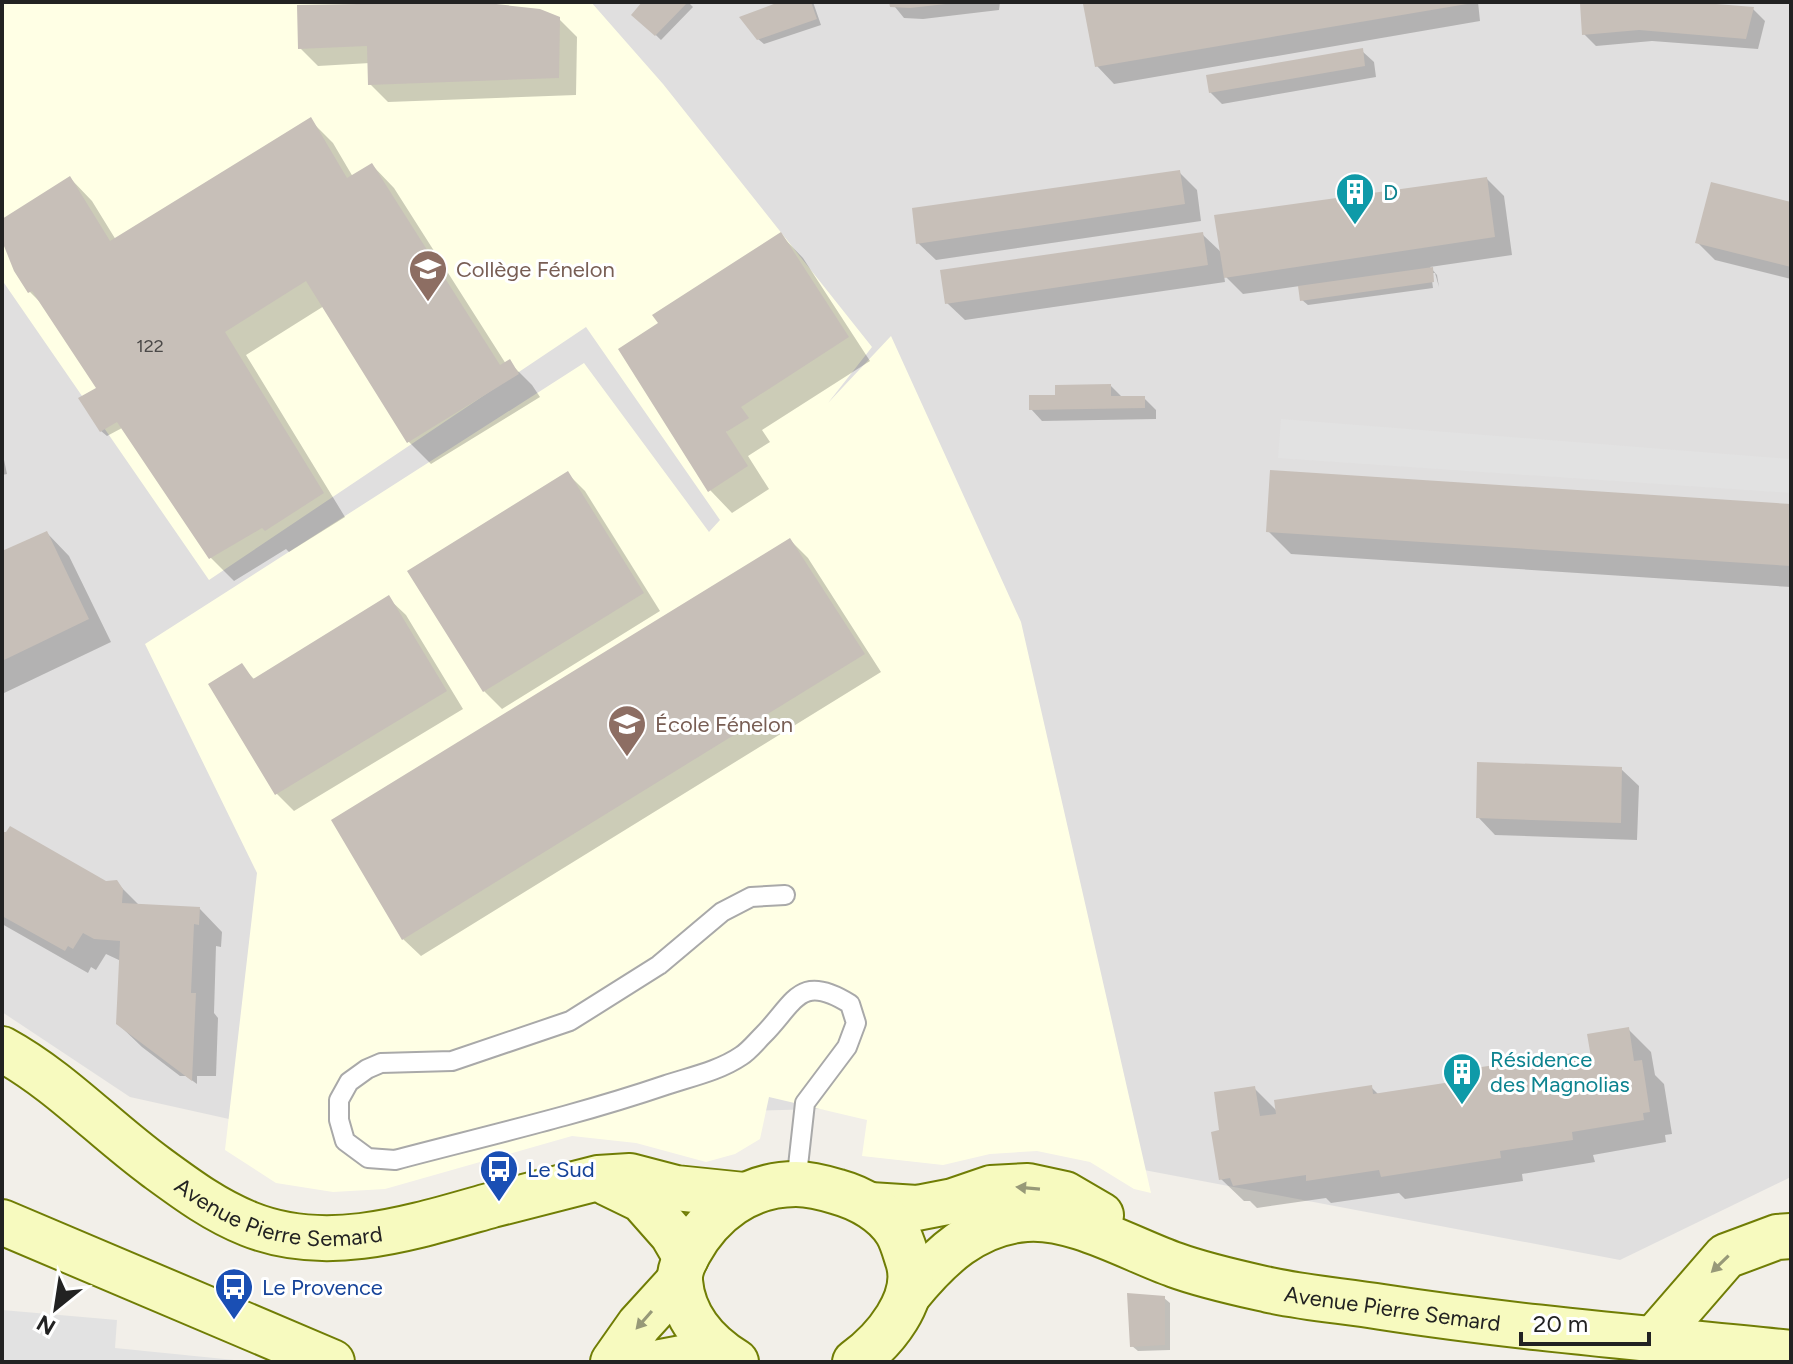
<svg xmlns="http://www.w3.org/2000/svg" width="1793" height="1364" font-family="Figtree,sans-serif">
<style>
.residential{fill:#e0dfdf}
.education{fill:#ffffe5}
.parking{fill:#e2e2e2}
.shadow{fill:#0003}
.building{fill:#c7bfb8}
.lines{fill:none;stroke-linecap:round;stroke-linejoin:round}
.lane-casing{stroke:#a9a9a9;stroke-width:22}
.secondary-casing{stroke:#707d05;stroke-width:48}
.lane{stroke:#fff;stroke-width:18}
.secondary{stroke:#f7fabf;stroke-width:44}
.oneway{fill:#979978}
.labels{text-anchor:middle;stroke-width:6;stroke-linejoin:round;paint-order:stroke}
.number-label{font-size:18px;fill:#4b4948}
.culture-label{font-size:22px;fill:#0d838f;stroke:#fff;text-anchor:start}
.education-label{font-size:22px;fill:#785e54;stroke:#fff;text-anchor:start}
.transit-label{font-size:22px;fill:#164399;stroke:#fff;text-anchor:start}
.street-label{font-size:22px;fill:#222;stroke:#fff}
</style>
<rect width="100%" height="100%" fill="#f2efe9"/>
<path class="residential" d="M2,2H1791V1177L1620,1260L821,1109L247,1123L130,1097L2,1012Z"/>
<path class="education" d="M591,2L663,84L872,347L828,403L891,336L1021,622L1151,1193L1134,1189L1090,1162L1037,1151L990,1154L943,1165L862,1156L867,1120L769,1097L760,1139L735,1154L706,1162L636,1143L572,1136L385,1189L333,1192L276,1183L225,1150L257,873L145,644L584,363L709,532L720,520L586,327L209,580L2,280V3Z"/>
<path class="parking" d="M1281,419L1791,459V493L1278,458Z
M2,1310L117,1320L115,1348L254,1362H2Z"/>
<path class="shadow" d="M645,2H688L693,7L661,40L634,14Z
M784,2H813L821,25L764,44L758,39Z
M891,2H1000L999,10L923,19L904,18Z
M1105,2H1478L1480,21L1114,84L1097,66Z
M1605,2H1666L1753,9L1765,21L1758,49L1652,41L1596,46L1584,34L1582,4Z
M559,19L577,37L576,95L388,102L370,84V63L318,66L300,48Z
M1362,51L1374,62L1376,77L1222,104L1210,92Z
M310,120L333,143L353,177L372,165L394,188L506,364L509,362L532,385L540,397L431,464L408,441L324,306L246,355L345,517L289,552L286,549L234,581L211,558L122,428L107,436L101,431L98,389L44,306L30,292L2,235V222L70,178L92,201L116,240Z
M1180,173L1197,190L1201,221L936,260L918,243Z
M1487,179L1504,196L1512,255L1430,267L1437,275L1439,287L1435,273H1431L1433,288L1308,305L1302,300L1300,286L1243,294L1224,275L1225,282L965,320L947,303L1202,234L1222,253Z
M1791,204V279L1715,260L1697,242Z
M781,235L803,258L870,361L762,430L770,442L748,456L769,489L732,513L710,490Z
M1111,386L1123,398H1144L1156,410V419L1042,421L1031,409L1057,397Z
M2,450L7,474L2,475Z
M568,474L585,491L660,611L502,709L484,691Z
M1791,506V587L1291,554L1268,531Z
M47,533L69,556L111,642L2,694V554Z
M790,540L808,558L881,672L421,956L403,939Z
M388,598L406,615L463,709L294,811L277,794L241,666L255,680Z
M1621,769L1639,786L1637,840L1495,835L1478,817Z
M2,834L105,883L116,882L140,906L200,909L222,932L221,947L216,946L214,1013L218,1018L216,1076H197V1084L186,1076H180L142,1047L118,1024L121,961L106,954L96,970L91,967L88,973L2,924Z
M1628,1029L1651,1052L1655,1075L1664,1084L1672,1134L1665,1135L1666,1142L1593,1155L1595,1162L1522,1174L1523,1181L1405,1199L1399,1193L1331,1203L1326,1198L1257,1208L1250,1201H1244L1221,1179V1132L1254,1088L1278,1112L1371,1087L1379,1095L1480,1079L1573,1055L1584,1067L1595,1065Z
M1164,1298L1170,1303V1350L1138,1351L1132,1346Z"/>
<path class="building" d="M478,2L540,9L560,17L559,78L368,85L367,46L298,49L297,5Z
M642,2H688L655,36L631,15Z
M779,2H811L817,19L757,40L739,17Z
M889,2H946V4L910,8L890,7Z
M1093,2H1467V4L1095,67L1083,4Z
M1691,2L1754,7L1746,39L1639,30L1582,35L1580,3Z
M1363,48L1365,66L1209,93L1206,75Z
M311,117L347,178L372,163L500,365L510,359L519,374L407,443L306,281L225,332L324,493L265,531L262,528L209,559L117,422L100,432L78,398L96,388L32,291L28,293L14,271L2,241V219L70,176L110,241Z
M1180,170L1185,204L916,244L912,208Z
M1487,177L1495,237L1224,278L1214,215Z
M1711,182L1791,202V267L1695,243Z
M781,232L849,337L741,407L749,418L726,432L748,466L708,492L618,349L658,323L652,315Z
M1203,232L1208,265L945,304L940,270Z
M1433,267L1434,282L1300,301L1298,286Z
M1111,384V396H1145V408L1029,410V395H1055V385Z
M1270,470L1791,504V566L1266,532Z
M568,471L644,593L483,692L407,571Z
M47,531L89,619L2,661V551Z
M790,538L865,654L402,940L331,820Z
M389,595L447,691L275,795L208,684L242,663L253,679Z
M1477,762L1622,767L1621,823L1476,818Z
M10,826L106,881L117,880L123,889L122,903L200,907L199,925L194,924L191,993H196L192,1081L116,1024L120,941L94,939L83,933L73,949L68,946L65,951L2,916V832H6Z
M1629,1027L1634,1061L1642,1060L1650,1112L1643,1113L1644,1120L1572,1132L1573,1140L1500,1151L1501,1158L1381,1177L1379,1170L1306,1181V1175L1233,1186L1230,1178L1219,1180L1211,1132L1219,1130L1214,1092L1255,1086L1260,1116L1276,1114L1274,1100L1372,1085L1373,1094L1477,1078L1475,1068L1573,1053L1575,1066L1592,1063L1587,1034Z
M1127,1293L1165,1296V1345L1130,1347Z"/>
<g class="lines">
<g class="lane-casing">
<path id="lane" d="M785,895L751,897L722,912L659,965L570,1021L452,1061L381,1063L367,1069L349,1082L339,1100V1120L345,1141L368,1158L395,1160C486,1136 578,1115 666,1085C690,1077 719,1071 741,1056C749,1051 756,1042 763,1035C795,1003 799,972 850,1004L856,1023L847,1047L805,1103L796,1184"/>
</g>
<g class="secondary-casing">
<g id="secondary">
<path id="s1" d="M2,1049C59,1080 104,1129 156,1167C186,1189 214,1210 249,1224C328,1256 414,1227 492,1205C527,1196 562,1187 598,1178L630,1176L676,1188L744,1195"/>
<path d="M607,1183L642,1200L672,1234L686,1258"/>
<path d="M870,1205L917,1208L953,1201L991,1188L1028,1186L1065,1194L1101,1215"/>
<path d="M2,1222L332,1362"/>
<path id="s2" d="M908,1295C939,1257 974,1223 1026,1219C1073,1215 1132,1250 1175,1265C1205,1276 1238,1283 1269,1290C1306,1298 1345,1301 1382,1307C1518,1328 1655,1339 1791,1353"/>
<path d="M1654,1339L1726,1256L1777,1237L1791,1236"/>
<path d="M613,1362L639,1325L680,1280"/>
<path d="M660,1362L718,1351"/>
<path d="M736,1362C707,1344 683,1317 680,1281C679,1270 684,1261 689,1252C711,1212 748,1184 796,1184C809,1184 825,1188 838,1192C860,1198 885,1212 897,1232C902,1240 905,1252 908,1261C920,1299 884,1341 855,1362"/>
</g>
</g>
<use href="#lane" class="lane"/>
<use href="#secondary" class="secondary"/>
</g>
<defs><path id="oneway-solid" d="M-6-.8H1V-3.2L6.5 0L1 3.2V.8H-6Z" transform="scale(2)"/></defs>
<g class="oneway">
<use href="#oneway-solid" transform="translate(1028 1188) rotate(-175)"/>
<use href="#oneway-solid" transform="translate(1720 1264) rotate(136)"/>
<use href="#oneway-solid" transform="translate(644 1320) rotate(131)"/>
</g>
<defs>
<g id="building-pin" transform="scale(2)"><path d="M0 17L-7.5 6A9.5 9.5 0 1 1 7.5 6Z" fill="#0f9aa8" stroke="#fff"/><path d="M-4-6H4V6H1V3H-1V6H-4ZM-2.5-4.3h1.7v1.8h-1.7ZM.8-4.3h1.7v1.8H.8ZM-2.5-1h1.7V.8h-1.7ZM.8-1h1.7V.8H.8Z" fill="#fff"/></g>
<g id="school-pin" transform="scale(2)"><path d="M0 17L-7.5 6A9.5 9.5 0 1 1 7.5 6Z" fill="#8d6e63" stroke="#fff"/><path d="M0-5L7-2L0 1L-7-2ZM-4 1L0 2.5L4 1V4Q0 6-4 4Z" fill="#fff"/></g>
<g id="bus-pin" transform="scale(2)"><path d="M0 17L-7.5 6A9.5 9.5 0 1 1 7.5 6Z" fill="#1a4fb4" stroke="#fff"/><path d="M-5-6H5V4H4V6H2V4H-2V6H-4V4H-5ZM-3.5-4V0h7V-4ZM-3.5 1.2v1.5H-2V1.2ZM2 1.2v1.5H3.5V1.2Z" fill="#fff"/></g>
</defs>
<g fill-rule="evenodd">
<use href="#building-pin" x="1355" y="192"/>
<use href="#school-pin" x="428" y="269"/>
<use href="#school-pin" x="627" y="724"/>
<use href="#building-pin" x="1462" y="1072"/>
<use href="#bus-pin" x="499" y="1169"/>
<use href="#bus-pin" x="234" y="1287"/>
</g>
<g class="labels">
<g class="number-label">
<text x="150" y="352">122</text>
</g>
<g class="culture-label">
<text x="1383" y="200">D</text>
<text x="1490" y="1067">Résidence<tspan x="1490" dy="25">des Magnolias</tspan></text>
</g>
<g class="education-label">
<text x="456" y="277">Collège Fénelon</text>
<text x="655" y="732">École Fénelon</text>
</g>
<g class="transit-label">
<text x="527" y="1177">Le Sud</text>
<text x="262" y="1295">Le Provence</text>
</g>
<g class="street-label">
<text dy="8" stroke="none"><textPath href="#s1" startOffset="330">Avenue Pierre Semard</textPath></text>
<text dy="8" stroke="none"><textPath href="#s2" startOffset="524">Avenue Pierre Semard</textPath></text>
</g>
</g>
<rect width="1793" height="1364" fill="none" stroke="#222222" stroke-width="8"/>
<g transform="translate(56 1308) rotate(210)" stroke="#ffffff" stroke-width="6" paint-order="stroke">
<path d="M0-6L14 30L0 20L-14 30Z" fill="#222222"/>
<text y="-12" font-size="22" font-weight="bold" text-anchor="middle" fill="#222222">N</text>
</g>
<path d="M1521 1332v12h128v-12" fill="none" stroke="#222222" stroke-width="4"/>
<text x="1533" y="1332" font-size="24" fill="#222222" stroke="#ffffff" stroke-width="6" paint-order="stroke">20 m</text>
</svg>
